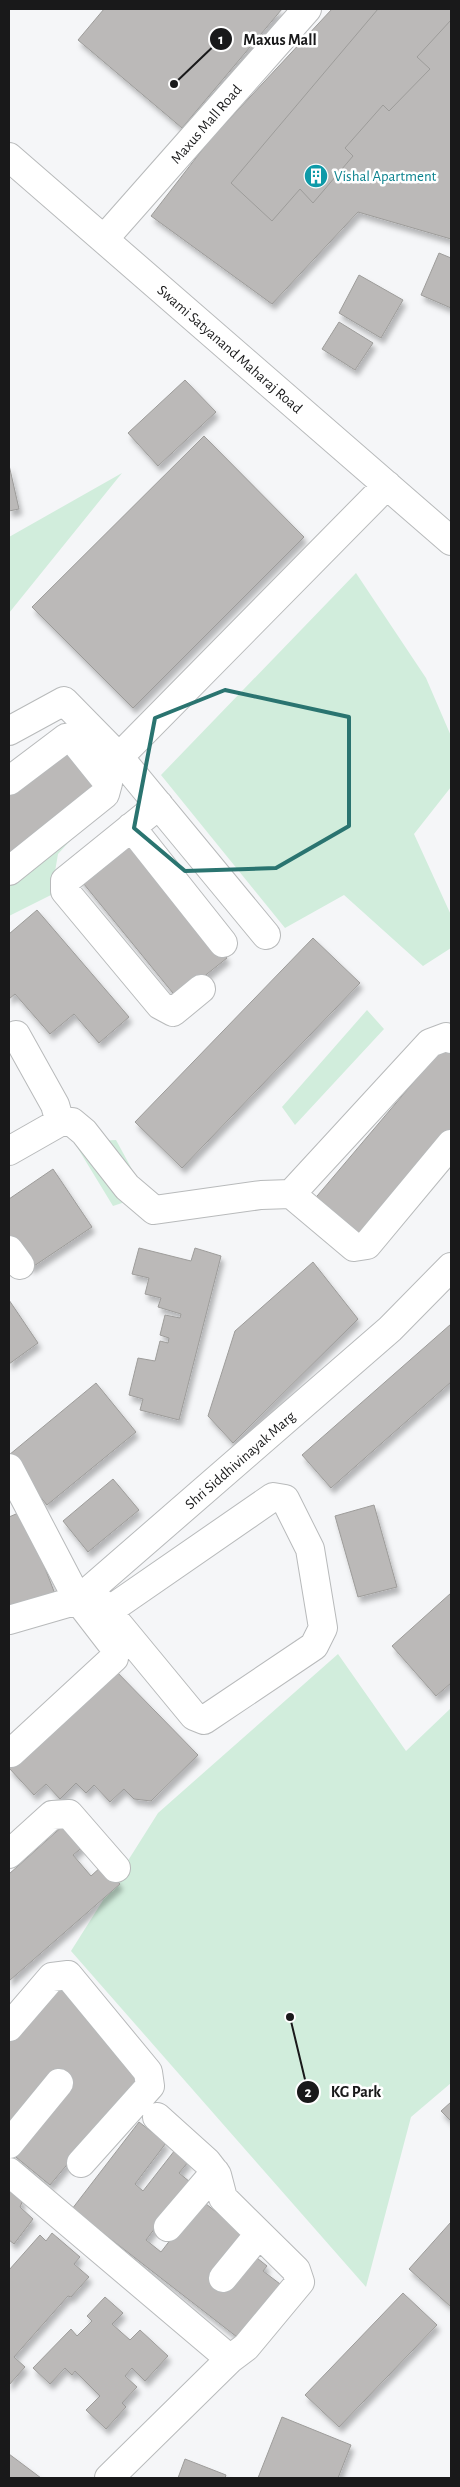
<svg xmlns="http://www.w3.org/2000/svg" width="460" height="2487" font-family="'Alegreya Sans',sans-serif">
<style>
.green{fill:#d1eddc}
.building{fill:#bbb9b8;stroke:#9d9c9a;filter:url(#shadow)}
.lines{fill:none;stroke-linecap:round;stroke-linejoin:round}
.minor-casing{stroke:#b8babb;stroke-width:30}
.minor{stroke:#fff;stroke-width:28}
.marked{fill:none;stroke:#2a7470;stroke-width:4;stroke-linejoin:round}
.labels{text-anchor:middle;stroke-width:5;stroke-linejoin:round;paint-order:stroke}
.street-label{font-size:15px;fill:#19191a;stroke:#fff}
.culture-label{font-size:15px;fill:#0d838f;stroke:#fff;text-anchor:start}
.leader{fill:none;stroke:#19191a;stroke-width:2}
.callout-dot{fill:#19191a;stroke:#fff;stroke-width:2}
.mark-label{font-size:15px;text-anchor:middle;font-weight:bold;fill:#fff}
.callout-label{font-size:16px;text-anchor:middle;font-weight:bold;fill:#19191a;stroke:#fff;stroke-width:5;stroke-linejoin:round;paint-order:stroke}
</style>
<defs>
<filter id="shadow"><feDropShadow dx="3" dy="5.5" stdDeviation="2.5" flood-color="#0004"/></filter>
</defs>
<rect width="100%" height="100%" fill="#f5f6f8"/>
<path class="green" d="M122,473L9,613V537Z
M356,573L426,678L451,736V787L414,834L451,915V948L423,966L344,895L285,928L161,775Z
M104,803L58,854L51,895L9,916V884Z
M367,1010L384,1029L295,1125L282,1107Z
M116,1140L146,1195L113,1206L74,1142Z
M338,1654L406,1751L451,1708V2083L411,2117L366,2287L71,1951L158,1813Z"/>
<path class="building" d="M104,9H282L182,128L78,40Z
M332,9H451V239L358,212L272,304L151,216L209,141Z
M378,9H451V20L417,57L430,69L389,111L383,105L345,148L353,156L313,203L300,189L272,221L231,183Z
M439,253L451,258V308L421,295Z
M359,275L403,300L381,338L339,313Z
M339,322L373,343L355,370L322,349Z
M185,380L216,412L158,466L128,433Z
M204,436L304,537L133,708L32,607Z
M9,465L19,509L9,511Z
M66,745L100,787L9,861V792Z
M129,837L227,958L177,998L79,878Z
M37,910L129,1017L99,1043L74,1014L50,1034L15,994L9,999V934Z
M313,938L360,983L182,1168L135,1122Z
M446,1044L451,1048V1131L359,1240L312,1202Z
M53,1169L92,1227L31,1268L9,1235V1199Z
M139,1248L191,1261L195,1248L221,1256L179,1420L140,1410L143,1399L129,1395L138,1358L155,1361L160,1341L168,1343L169,1338L160,1335L165,1315L180,1318L181,1314L158,1307L161,1298L145,1294L149,1278L132,1274Z
M313,1262L358,1319L233,1443L208,1416L235,1331Z
M9,1300L38,1343L9,1364Z
M451,1324V1382L331,1488L302,1455Z
M96,1383L136,1432L47,1505L9,1459V1455Z
M113,1479L139,1510L88,1552L63,1521Z
M374,1505L397,1587L358,1597L335,1516Z
M23,1511L55,1594L9,1611V1517Z
M451,1593V1683L436,1696L392,1646Z
M112,1667L198,1755L151,1801L134,1799L124,1789L110,1802L94,1785L86,1793L76,1783L60,1799L46,1784L34,1795L9,1768Z
M65,1824L84,1846L73,1855L91,1876L103,1865L120,1884L9,1981V1874Z
M58,1986L142,2075L50,2185L11,2153L71,2080L59,2070L9,2130V2039Z
M451,2102V2121L441,2111Z
M139,2122L166,2143L135,2184L143,2191L175,2150L189,2161L179,2173L190,2182L146,2240L161,2252L201,2200L247,2236L211,2282L223,2291L252,2254L267,2266L263,2271L288,2290L246,2344L72,2209Z
M9,2189L23,2200L20,2207L33,2219L14,2244L9,2240Z
M451,2222V2307L409,2269Z
M52,2233L80,2257L74,2264L89,2277L71,2297L68,2296L14,2357L25,2367L9,2385V2270L40,2235L46,2241Z
M403,2293L437,2325L339,2427L305,2395Z
M105,2297L123,2313L112,2324L130,2340L140,2330L168,2356L145,2381L132,2368L125,2376L137,2387L122,2403L126,2407L106,2429L86,2410L100,2396L75,2371L72,2375L65,2368L50,2384L33,2368L71,2329L77,2336L92,2321L87,2316Z
M282,2417L351,2445L338,2478H258Z
M9,2454L41,2478H9Z
M185,2459L226,2475L225,2478H178Z"/>
<g class="lines">
<g class="minor-casing">
<path id="minor" d="M9,157L451,541
M104,239L307,9
M9,731L64,701L119,757L266,935
M119,757L387,485
M9,781L66,738L75,742L108,783L105,794L9,871
M159,805L65,881V891L160,1005L173,1012L201,989
M131,827L223,943
M16,1035L55,1105L60,1122
M9,1151L60,1122H72L84,1132L127,1187L154,1210L261,1195L291,1194L430,1043L446,1037L451,1039
M291,1194L354,1247L367,1245L451,1144
M9,1250L20,1265
M9,1468L78,1600L115,1648L114,1658L11,1753
M90,1590L194,1716L204,1720L314,1646L323,1628L310,1549L285,1499L273,1497L114,1607
M9,1620L78,1600L390,1329L451,1267
M9,1854L52,1815L69,1814L116,1868
M9,2027L52,1977L68,1975L148,2072L150,2086L81,2163
M157,2117L207,2162L217,2175L223,2198L296,2270L300,2282L246,2347L230,2359
M9,2144L59,2083
M9,2172L230,2359L109,2478
M168,2227L215,2172
M223,2278L259,2234"/>
</g>
<use href="#minor" class="minor"/>
</g>
<path class="marked" d="M225,690L349,717V826L276,868L185,871L134,828L155,718Z"/>
<defs>
<g id="building-disc" transform="scale(1.25)"><circle r="9.5" fill="#0f9aa8" stroke="#fff"/><path d="M-4-6H4V6H1V3H-1V6H-4ZM-2.5-4.3h1.7v1.8h-1.7ZM.8-4.3h1.7v1.8H.8ZM-2.5-1h1.7V.8h-1.7ZM.8-1h1.7V.8H.8Z" fill="#fff"/></g>
</defs>
<g fill-rule="evenodd">
<use href="#building-disc" x="316" y="176"/>
</g>
<g class="labels">
<g class="street-label">
<text transform="translate(206 124) rotate(-49)" y="5">Maxus Mall Road</text>
<text transform="translate(230 349) rotate(41)" y="5">Swami Satyanand Maharaj Road</text>
<text transform="translate(240 1460) rotate(-41)" y="5">Shri Siddhivinayak Marg</text>
</g>
<g class="culture-label">
<text x="334" y="181">Vishal Apartment</text>
</g>
</g>
<path class="leader" d="M174 84L221 39M290 2017L308 2092"/>
<g class="callout-dot">
<circle cx="174" cy="84" r="5"/>
<circle cx="290" cy="2017" r="5"/>
<circle cx="221" cy="39" r="12"/>
<circle cx="308" cy="2092" r="12"/>
</g>
<g class="mark-label">
<text x="221" y="44">1</text>
<text x="308" y="2097">2</text>
</g>
<g class="callout-label">
<text x="280" y="45">Maxus Mall</text>
<text x="356" y="2097">KG Park</text>
</g>
<rect width="460" height="2487" fill="none" stroke="#19191a" stroke-width="20"/>
</svg>
